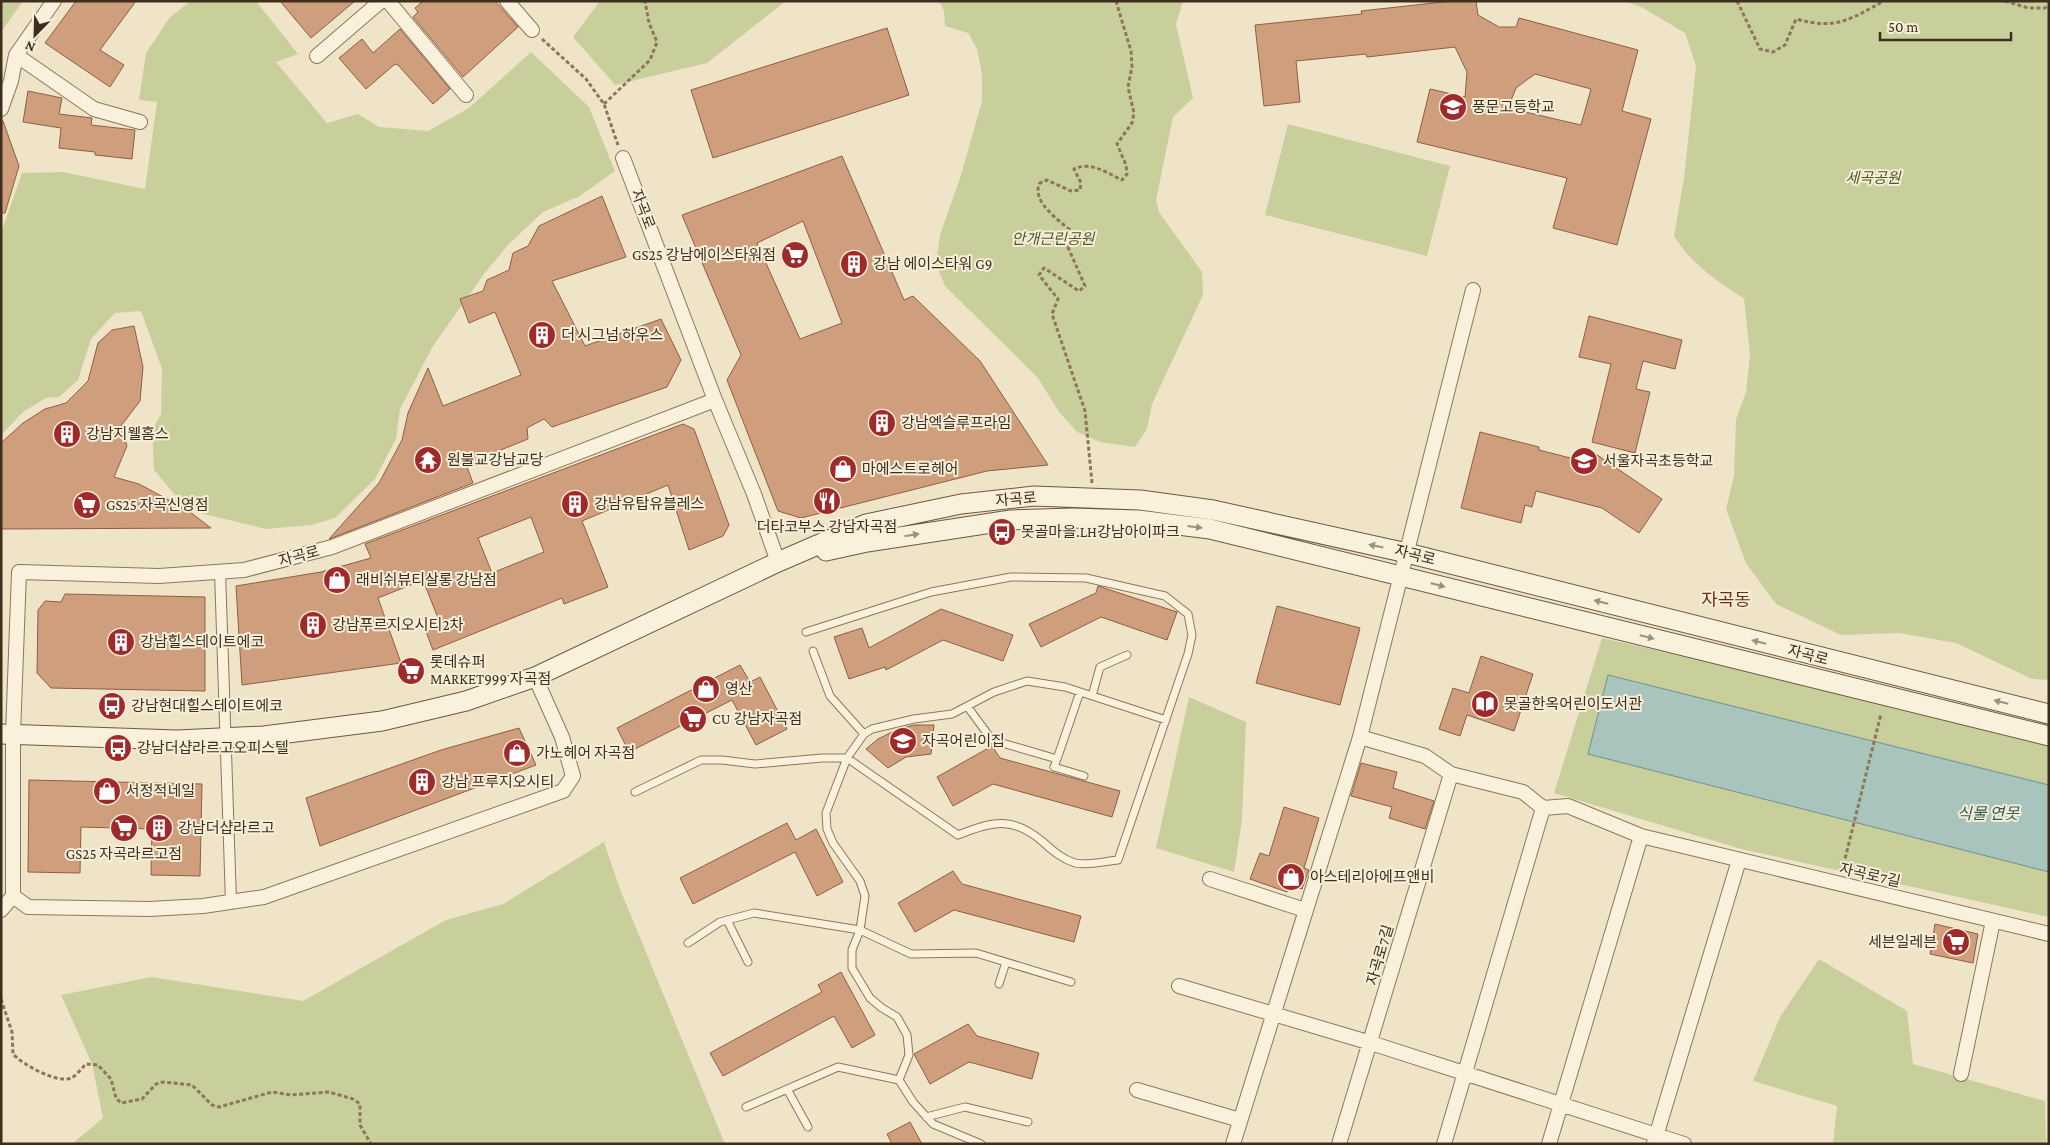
<svg xmlns="http://www.w3.org/2000/svg" width="2050" height="1145" font-family="'Crimson Pro','Noto Sans KR',serif">
<style>
.green{fill:#c9cf9b}
.water{fill:#a9c4bc;stroke:#6f938a}
.building{fill:#cf9f7d;stroke:#8d5f41;fill-rule:evenodd}
.lines{fill:none;stroke-linecap:round;stroke-linejoin:round}
.service-casing{stroke:#8d765c;stroke-width:9}
.pedestrian-casing{stroke:#8d765c;stroke-width:12}
.minor-casing{stroke:#8d765c;stroke-width:16}
.secondary-casing{stroke:#6f573f;stroke-width:21}
.path{stroke:#8d765c;stroke-width:3;stroke-dasharray:4 2.5;stroke-linecap:butt}
.service{stroke:#faf1dc;stroke-width:7}
.pedestrian{stroke:#faf1dc;stroke-width:10}
.minor{stroke:#faf1dc;stroke-width:14}
.secondary{stroke:#faf1dc;stroke-width:19}
.oneway{fill:#9c907e}
.labels{text-anchor:middle;stroke-width:4;stroke-linejoin:round;paint-order:stroke}
.poi-label{font-size:15px;fill:#3d2e20;stroke:#f7eed8;text-anchor:start}
.park-label{font-size:15px;font-style:italic;fill:#4d5a26;stroke:#f7eed8}
.street-label{font-size:15px;fill:#3d2e20;stroke:#f7eed8}
.water-label{font-size:16px;font-style:italic;fill:#2f5d5a;stroke:#f7eed8}
.quarter-label{font-size:18px;fill:#6b2e1e;stroke:#f7eed8}
</style>
<rect width="100%" height="100%" fill="#f0e4c8"/>
<path class="green" d="M1,1H23L1,32Z
M191,1H256L298,54L276,62L327,123L358,114L379,127L428,131L469,108L531,52L589,107L615,171L580,196L543,212L509,244L484,274L433,346L400,409L396,439L375,479L335,518L311,525L266,529L200,513L176,496L154,470L152,430L161,414L162,369L141,311L115,313L91,339L78,380L59,397L46,398L23,412L1,435V233L22,173L63,172L145,189L157,102L139,100L146,53L170,17Z
M600,1H786L707,63L615,85L573,37Z
M939,1H1183L1176,24L1193,98L1173,117L1156,200L1159,212L1202,272L1203,295L1152,404L1147,429L1135,447L1100,442L1077,432L1059,412L1038,378L945,286L936,264L940,235L961,175L982,101V74L977,49L968,33L945,26L944,11Z
M1625,1H2049V680L2032,679L1956,643L1899,633L1841,635L1776,604L1746,563L1726,509L1734,476L1736,419L1746,392L1750,355L1744,299C1715,279 1693,266 1674,236L1684,178L1696,66L1685,33L1643,8Z
M1288,124L1450,166L1427,256L1265,215Z
M1602,638L1770,676L2049,746V917L1741,849L1554,793Z
M1189,697L1246,722L1242,820L1234,872L1156,848Z
M604,842L620,889L725,1144H72L103,1118L92,1064L61,995L151,977L303,1001L446,920L503,904Z
M1819,959L1907,1011L1913,1064L2045,1101L2046,1144H1833L1837,1106L1753,1081L1780,1017Z"/>
<path class="water" d="M1608,675L2049,785V872L1588,754Z"/>
<path class="building" d="M76,1H136L100,50L124,65L110,87L45,43Z
M280,1H355L311,38Z
M423,1H495L518,27L463,77L413,17L418,12L415,8Z
M1452,1H1476L1478,15L1499,27H1516L1519,18L1638,50L1622,111L1651,119L1617,245L1553,228L1567,178L1417,142L1430,89L1465,97L1467,72L1455,47L1367,57L1366,54L1296,61L1300,102L1264,106L1255,25L1362,14L1361,11ZM1535,74L1591,89L1581,125L1508,108L1516,88Z
M887,28L909,95L713,158L691,90Z
M400,29L450,89L433,104L398,65L395,64L366,89L339,58L362,39L373,53Z
M28,91L62,98L59,114L92,118L91,125L135,130L132,159L95,155V152L59,148L61,128L23,122Z
M1,121H3L19,166L5,213H1Z
M842,156L904,300L913,296L980,361L1048,465L987,471L801,518L778,511L727,380L741,355L682,215ZM803,221L842,323L800,339L757,243Z
M602,196L626,257L552,281L585,346L661,319L681,360L667,387L552,427L544,419L527,428L528,439L466,464L473,483L329,539L379,483L402,440L408,413L428,368L443,406L521,375L495,312L469,323L460,299L483,291L487,280L509,270L513,253L528,246L539,226Z
M1589,316L1682,340L1675,369L1643,361L1636,389L1650,392L1635,453L1592,442L1611,364L1579,357Z
M134,326L143,367L140,401L121,426L127,446L114,477L139,484L167,499L190,512L211,528L1,529V443L23,423L45,409L66,403L88,381L98,343L112,330Z
M683,424L694,429L729,525L723,536L689,550L668,485L582,521L608,587L564,604L562,598L433,650L425,629L440,623L423,580L378,598L401,663L242,685L236,586L321,572L371,558L365,544ZM531,517L544,552L492,573L478,538Z
M1480,432L1539,447V450L1586,462L1590,450L1662,499L1639,533L1602,508L1536,491L1532,507L1525,505L1521,523L1461,508Z
M1098,586L1177,612L1167,640L1101,617L1041,647L1029,624L1096,593Z
M65,594L205,597V691L51,688L37,673L38,610L45,601L61,602Z
M1277,606L1360,628L1340,705L1256,683Z
M941,609L1013,635L1003,661L943,640L886,670L885,667L849,679L834,637L862,628L869,648Z
M1481,656L1533,674L1514,731L1467,715L1460,736L1439,729L1453,688L1469,693Z
M740,665L750,682L760,677L787,729L756,745L732,700L629,752L617,728Z
M914,725H934L931,754L906,757L888,768L866,749L878,739L896,730Z
M519,728L536,765L320,846L306,798L441,750Z
M992,746L1000,758L1120,791L1112,817L993,784L953,806L937,777Z
M1361,763L1397,772L1393,788L1434,801L1425,829L1389,818L1392,807L1351,796Z
M29,780L202,784L200,876L151,875L152,829L81,827L80,873L28,872Z
M1284,807L1319,818L1304,868L1309,870L1302,889L1289,885L1287,892L1250,879L1260,853L1269,856Z
M787,823L796,840L816,829L843,882L817,896L795,852L693,904L680,878Z
M953,871L962,884L1081,916L1074,942L954,910L915,932L898,903Z
M1935,924L1978,934L1973,963L1930,954Z
M841,972L875,1035L852,1048L834,1016L723,1076L710,1053L822,992L818,985Z
M968,1024L977,1036L1039,1053L1032,1079L969,1062L930,1084L914,1054Z
M910,1122L922,1144H892L887,1134Z"/>
<g class="lines">
<g class="service-casing">
<path id="service" d="M813,651L830,696L864,734L847,758L826,813L827,829L833,843L860,881L865,896L860,930L852,950V968L870,998L882,1008L897,1017L907,1035L909,1055L899,1080L913,1102L933,1124L981,1144
M1092,696L1100,667L1127,655
M967,706L992,740L1057,759L1054,767L1084,776
M864,734L872,729L914,719L952,714L994,692L1027,681L1065,687L1166,720
M1057,759L1080,692
M635,792L701,760H722L755,764L822,758H847L958,835C993,821 1013,816 1043,842C1053,851 1062,859 1075,863C1087,866 1106,861 1118,860L1188,654L1192,635L1188,614L1165,596L1086,578L1011,577L931,592L806,632
M727,920L748,962
M688,943L720,922L754,913L860,930L911,954L976,953L1071,982
M999,984L1006,962
M787,1089L808,1127
M746,1107L838,1067L899,1080
M926,1117L965,1107L1028,1122"/>
</g>
<g class="pedestrian-casing">
<path id="pedestrian" d="M220,572L231,902"/>
</g>
<g class="minor-casing">
<path id="minor" d="M388,1L466,95
M507,1L532,30
M16,55L94,109L140,122
M317,56L381,1
M1,109L11,81L16,55L54,1
M623,158L715,400L754,494L778,562
M535,677L562,737L573,776L563,791L264,897L203,906L149,909L28,907L13,896V734L19,572L159,576L244,570L332,547L715,400
M1360,737L1425,756L1451,774L1523,792L1543,808L1568,806L1641,836L2049,934
M1210,879L1305,910
M1,910L13,896
M1179,986L1371,1043L1684,1144
M1961,1074L1993,921
M1137,1090L1240,1120
M1654,1143L1739,860
M1233,1144L1360,737L1473,290
M1339,1144L1451,774
M1444,1144L1543,808
M1549,1144L1641,836"/>
</g>
<g class="secondary-casing">
<path id="secondary" d="M826,551L867,542L1011,520L1072,518L1138,520L1210,529L2049,736
M1,734L177,740L264,736L382,721L466,701L535,677L778,562L866,524L961,504L1034,496L1140,500L1213,510L1407,553L2049,714"/>
</g>
<path class="path" d="M1737,1L1760,49L1773,52L1785,45L1796,19C1836,30 1849,20 1884,1
M2005,1L2028,8H2045L2049,5
M542,39L586,79L604,104L618,145
M604,104L650,60L657,42L649,23L645,1
M1092,483L1085,411L1052,314L1058,299L1039,275L1044,268L1079,291L1085,286L1067,245L1081,244L1079,237C1065,225 1029,202 1040,183L1047,180L1071,191L1080,190L1081,183L1074,169C1091,161 1107,173 1122,180L1127,174L1126,165L1117,144L1132,123L1134,113L1128,87L1132,67L1131,51L1116,1
M1842,871L1881,714
M1,999L12,1032L13,1054C22,1064 57,1084 71,1078C76,1076 81,1069 86,1064L98,1065L111,1079L116,1098L121,1103L142,1099L156,1084L163,1082L192,1085L212,1105L219,1107L272,1092L291,1095L329,1092L353,1099L360,1104V1125L371,1144"/>
<use href="#service" class="service"/>
<use href="#pedestrian" class="pedestrian"/>
<use href="#minor" class="minor"/>
<use href="#secondary" class="secondary"/>
</g>
<defs><path id="oneway-solid" d="M-6-.8H1V-3.2L6.5 0L1 3.2V.8H-6Z" transform="scale(1.25)"/></defs>
<g class="oneway">
<use href="#oneway-solid" transform="translate(1195 527) rotate(7)"/>
<use href="#oneway-solid" transform="translate(912 535) rotate(-9)"/>
<use href="#oneway-solid" transform="translate(1376 546) rotate(-168)"/>
<use href="#oneway-solid" transform="translate(1438 585) rotate(14)"/>
<use href="#oneway-solid" transform="translate(1601 602) rotate(-166)"/>
<use href="#oneway-solid" transform="translate(1647 637) rotate(14)"/>
<use href="#oneway-solid" transform="translate(1759 642) rotate(-166)"/>
<use href="#oneway-solid" transform="translate(2001 702) rotate(-166)"/>
</g>
<defs>
<g id="school-disc" transform="scale(1.4375)"><circle r="9.5" fill="#9e2a2b" stroke="#f7eed8"/><path d="M0-5L7-2L0 1L-7-2ZM-4 1L0 2.5L4 1V4Q0 6-4 4Z" fill="#fff"/></g>
<g id="supermarket-disc" transform="scale(1.4375)"><circle r="9.5" fill="#9e2a2b" stroke="#f7eed8"/><path d="M-6-5.5h2.5l.6 2H6L4.5 2H-2.5L-4.4-4H-6ZM-1.5 3.2a1.3 1.3 0 1 0 .1 0ZM3 3.2a1.3 1.3 0 1 0 .1 0Z" fill="#fff"/></g>
<g id="building-disc" transform="scale(1.4375)"><circle r="9.5" fill="#9e2a2b" stroke="#f7eed8"/><path d="M-4-6H4V6H1V3H-1V6H-4ZM-2.5-4.3h1.7v1.8h-1.7ZM.8-4.3h1.7v1.8H.8ZM-2.5-1h1.7V.8h-1.7ZM.8-1h1.7V.8H.8Z" fill="#fff"/></g>
<g id="temple-disc" transform="scale(1.4375)"><circle r="9.5" fill="#9e2a2b" stroke="#f7eed8"/><path d="M0-6L5-2H3V0L6.5 2.5H4V6H1.5V3h-3V6H-4V2.5H-6.5L-3 0V-2H-5Z" fill="#fff"/></g>
<g id="shop-disc" transform="scale(1.4375)"><circle r="9.5" fill="#9e2a2b" stroke="#f7eed8"/><path d="M-5-2.5h2.3a2.7 3.5 0 0 1 5.4 0H5L5.5 6h-11ZM-1.5-2.5h3a1.5 2.3 0 0 0-3 0Z" fill="#fff"/></g>
<g id="restaurant-disc" transform="scale(1.4375)"><circle r="9.5" fill="#9e2a2b" stroke="#f7eed8"/><path d="M-5-6h1v4h1v-4h1v4h1v-4h1v5L-1.5 .5V6h-2V.5L-5-1ZM5-6V6H3V1.5H1.5Q1.5-4 5-6Z" fill="#fff"/></g>
<g id="bus-disc" transform="scale(1.4375)"><circle r="9.5" fill="#9e2a2b" stroke="#f7eed8"/><path d="M-5-6H5V4H4V6H2V4H-2V6H-4V4H-5ZM-3.5-4V0h7V-4ZM-3.5 1.2v1.5H-2V1.2ZM2 1.2v1.5H3.5V1.2Z" fill="#fff"/></g>
<g id="library-disc" transform="scale(1.4375)"><circle r="9.5" fill="#9e2a2b" stroke="#f7eed8"/><path d="M-6-4Q-3-5.5-.7-3.5V5Q-3 3-6 4ZM6-4Q3-5.5 .7-3.5V5Q3 3 6 4Z" fill="#fff"/></g>
</defs>
<g fill-rule="evenodd">
<use href="#school-disc" x="1453" y="107"/>
<use href="#supermarket-disc" x="795" y="255"/>
<use href="#building-disc" x="854" y="264"/>
<use href="#building-disc" x="542" y="335"/>
<use href="#building-disc" x="882" y="423"/>
<use href="#building-disc" x="67" y="434"/>
<use href="#temple-disc" x="428" y="460"/>
<use href="#school-disc" x="1584" y="461"/>
<use href="#shop-disc" x="843" y="469"/>
<use href="#restaurant-disc" x="827" y="501"/>
<use href="#building-disc" x="575" y="504"/>
<use href="#supermarket-disc" x="87" y="505"/>
<use href="#bus-disc" x="1002" y="532"/>
<use href="#shop-disc" x="337" y="580"/>
<use href="#building-disc" x="313" y="625"/>
<use href="#building-disc" x="121" y="642"/>
<use href="#supermarket-disc" x="411" y="671"/>
<use href="#shop-disc" x="706" y="689"/>
<use href="#library-disc" x="1485" y="704"/>
<use href="#bus-disc" x="112" y="706"/>
<use href="#supermarket-disc" x="693" y="719"/>
<use href="#school-disc" x="903" y="741"/>
<use href="#bus-disc" x="118" y="748"/>
<use href="#shop-disc" x="517" y="753"/>
<use href="#building-disc" x="422" y="782"/>
<use href="#shop-disc" x="107" y="791"/>
<use href="#supermarket-disc" x="124" y="828"/>
<use href="#building-disc" x="159" y="828"/>
<use href="#shop-disc" x="1291" y="877"/>
<use href="#supermarket-disc" x="1956" y="942"/>
</g>
<g class="labels">
<g class="poi-label">
<text x="1472" y="112">풍문고등학교</text>
<text x="776" y="260" text-anchor="end">GS25 강남에이스타워점</text>
<text x="873" y="269">강남 에이스타워 G9</text>
<text x="561" y="340">더 시그넘 하우스</text>
<text x="901" y="428">강남엑슬루프라임</text>
<text x="86" y="439">강남지웰홈스</text>
<text x="447" y="465">원불교강남교당</text>
<text x="1603" y="466">서울자곡초등학교</text>
<text x="862" y="474">마에스트로헤어</text>
<text x="594" y="509">강남유탑유블레스</text>
<text x="106" y="510">GS25 자곡신영점</text>
<text x="827" y="532" text-anchor="middle">더타코부스 강남자곡점</text>
<text x="1021" y="537">못골마을.LH강남아이파크</text>
<text x="356" y="585">래비쉬뷰티살롱 강남점</text>
<text x="332" y="630">강남푸르지오시티2차</text>
<text x="140" y="647">강남힐스테이트에코</text>
<text x="430" y="667">롯데슈퍼<tspan x="430" dy="17">MARKET999 자곡점</tspan></text>
<text x="725" y="694">영산</text>
<text x="1504" y="709">못골한옥어린이도서관</text>
<text x="131" y="711">강남현대힐스테이트에코</text>
<text x="712" y="724">CU 강남자곡점</text>
<text x="922" y="746">자곡어린이집</text>
<text x="137" y="753">강남더샵라르고오피스텔</text>
<text x="536" y="758">가노헤어 자곡점</text>
<text x="441" y="787">강남 프루지오시티</text>
<text x="126" y="796">서정적네일</text>
<text x="178" y="833">강남더샵라르고</text>
<text x="124" y="859" text-anchor="middle">GS25 자곡라르고점</text>
<text x="1310" y="882">아스테리아에프앤비</text>
<text x="1937" y="947" text-anchor="end">세븐일레븐</text>
</g>
<g class="park-label">
<text x="1873" y="183">세곡공원</text>
<text x="1053" y="244">안개근린공원</text>
</g>
<g class="street-label">
<text transform="translate(643 209) rotate(69)" y="5">자곡로</text>
<text transform="translate(1016 499) rotate(-5)" y="5">자곡로</text>
<text transform="translate(1415 555) rotate(14)" y="5">자곡로</text>
<text transform="translate(299 556) rotate(-15)" y="5">자곡로</text>
<text transform="translate(1808 655) rotate(14)" y="5">자곡로</text>
<text transform="translate(1870 875) rotate(13)" y="5">자곡로7길</text>
<text transform="translate(1380 955) rotate(-74)" y="5">자곡로7길</text>
</g>
<g class="water-label">
<text x="1988" y="819">식물 연못</text>
</g>
<g class="quarter-label">
<text x="1726" y="606">자곡동</text>
</g>
</g>
<rect width="2050" height="1145" fill="none" stroke="#3d2e20" stroke-width="5"/>
<g transform="translate(35 35) rotate(203)" stroke="#f7eed8" stroke-width="4" paint-order="stroke">
<path d="M0-4L9 19L0 12L-9 19Z" fill="#3d2e20"/>
<text y="-8" font-size="14" font-weight="bold" text-anchor="middle" fill="#3d2e20">N</text>
</g>
<path d="M1880 32v8h131v-8" fill="none" stroke="#3d2e20" stroke-width="2.5"/>
<text x="1888" y="32" font-size="15" fill="#3d2e20" stroke="#f7eed8" stroke-width="4" paint-order="stroke">50 m</text>
</svg>
